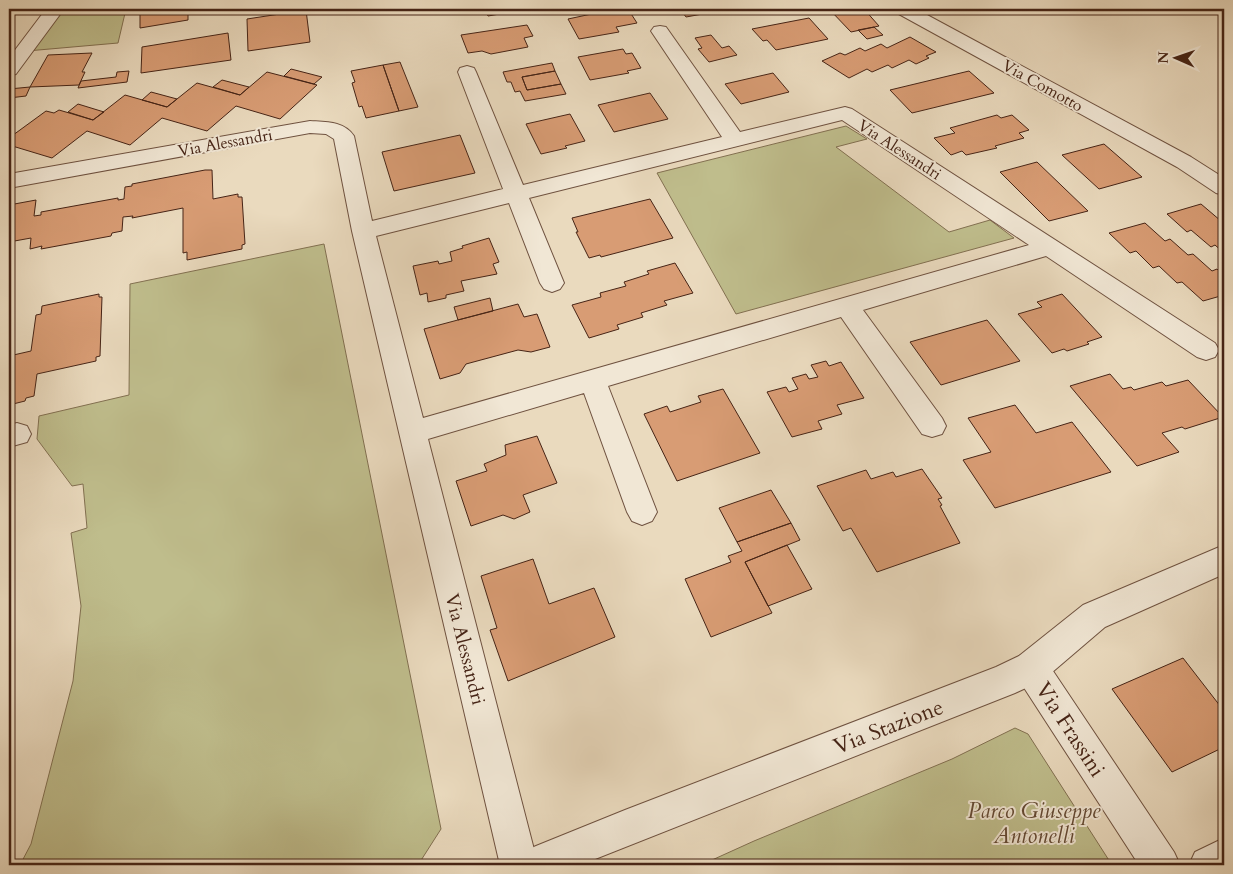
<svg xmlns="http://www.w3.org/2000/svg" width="1233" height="874" font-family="Cardo,serif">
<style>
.green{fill:#bfbd8c;stroke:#827051}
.building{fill:#d89c74;stroke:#462416}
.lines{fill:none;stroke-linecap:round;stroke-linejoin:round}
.minor-casing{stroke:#6f5240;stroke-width:2}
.tertiary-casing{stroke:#6f5240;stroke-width:2}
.minor{fill:#f1e7d5;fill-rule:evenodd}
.tertiary{fill:#f1e7d5;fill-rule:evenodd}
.labels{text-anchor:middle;stroke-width:4;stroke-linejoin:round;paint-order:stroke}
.far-street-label{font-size:16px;fill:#462416;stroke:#f1e7d5}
.street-label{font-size:19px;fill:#462416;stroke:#f1e7d5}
.near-street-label{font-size:22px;fill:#462416;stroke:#f1e7d5}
.near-park-label{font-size:22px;font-style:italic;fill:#644a34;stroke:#f1e7d5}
</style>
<rect width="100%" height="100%" fill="#eadabe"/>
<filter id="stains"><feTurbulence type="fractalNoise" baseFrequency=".004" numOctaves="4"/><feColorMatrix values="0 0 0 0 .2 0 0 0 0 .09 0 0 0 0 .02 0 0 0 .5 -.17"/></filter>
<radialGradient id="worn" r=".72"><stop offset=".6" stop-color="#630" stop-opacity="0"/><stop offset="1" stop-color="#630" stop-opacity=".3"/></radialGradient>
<path class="green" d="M64,9H126L118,43L27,51Z
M846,126L867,139L836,147L949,232L990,220L1014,238L736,314L657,173Z
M324,244L441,829L418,865H20L31,844L73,681L81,606L71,533L87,528L83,484L72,486L37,439L39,416L129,395L130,284Z
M1015,728L1028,734L1112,865H701L754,841L952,759Z"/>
<path class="building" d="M140,9H188V20L140,28Z
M484,9H529L488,16Z
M615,9H628L637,23L616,27L619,32L579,39L568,19Z
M680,9H730L686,17Z
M829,9H864L879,26L851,32Z
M306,10L310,42L248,51L247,19Z
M809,18L828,39L776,50L767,40L763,41L752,29Z
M527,25L533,36L524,38L528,47L491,54L482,51L468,53L461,35Z
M874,27L883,35L867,39L858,30Z
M228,33L231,60L141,73L142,47Z
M711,35L722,48L729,46L737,55L709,62L698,49L702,48L695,38Z
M910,37L936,52L926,56L929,58L916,64L909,60L892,68L888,65L872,72L867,69L849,78L822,61L840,53L845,55L860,48L865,51L881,44L887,48Z
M623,49L626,54L632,53L641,68L627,71L629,73L590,80L578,57Z
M92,53L82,72H85L79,85L30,87L48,55Z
M400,62L418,107L399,111L383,65Z
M552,63L555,71L522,77L527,90L561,84L566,94L525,101L520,91L515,92L511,82H507L503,72Z
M383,65L399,111L366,118L362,106L359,107L352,83L355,82L351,71Z
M291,69L322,77L314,84L284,76Z
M129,71L127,82L78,88L81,81L116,77L117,72Z
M555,71L561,84L527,90L522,77Z
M969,71L994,93L912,113L890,90Z
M267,72L317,85L280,119L236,106L207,131L162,118L130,145L87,131L52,158L9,145V138L46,111L54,113L59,110L93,120L125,95L167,107L197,83L240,95Z
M773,73L789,92L741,104L725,84Z
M222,80L249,87L240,95L213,87Z
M30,87L26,96L9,98V89Z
M151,92L177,99L167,107L142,100Z
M650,93L668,119L614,132L598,105Z
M78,104L104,112L93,120L68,112Z
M570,114L585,141L565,146L567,148L541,154L526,124Z
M997,115L1001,118L1012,115L1029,130L1019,133L1024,138L995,146L997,148L966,155L962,151L951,155L934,138L955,133L950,128Z
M460,135L475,173L394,191L382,152Z
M1104,144L1142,177L1099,189L1062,155Z
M1037,162L1088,211L1049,221L1000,172Z
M205,170H212L213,199L238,194V197H242L245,244L242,245V249L187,260V252L183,253V208L132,218L133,216L123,217L122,231L112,233L111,236L41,249L42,246L30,249L31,238L9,242V205L36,200L34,216L41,215V212L118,198V200L124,199L125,187L132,186V184Z
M650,199L673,238L601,257L600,255L589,258L576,232H578L572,218Z
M1201,204L1221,221L1224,220V253L1215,245L1211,247L1191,230L1187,232L1167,214Z
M1145,223L1165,241L1170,239L1188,255L1193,254L1212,271L1217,269L1224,276V295L1203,301L1182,282L1177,283L1159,266L1153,268L1136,251L1130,253L1109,233Z
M489,238L499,262L493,264L497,274L461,281L464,291L446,295V298L428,302L427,293L420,295L413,266L438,261L439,264L452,261L450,252L463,248L462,246Z
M675,263L693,293L664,301L667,305L641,313L643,317L617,325L619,329L589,338L572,305L601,297L600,293L626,286L624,282L649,274L647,271Z
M99,294V297H102L100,356L96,357V361L37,374L34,396L26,398L25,401L9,405V356L31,351L36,315L41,314L42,306Z
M1062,294L1102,337L1087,342L1089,344L1067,351L1064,349L1052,353L1018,314L1042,307L1037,302Z
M490,298L493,311L458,320L454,307Z
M518,304L524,317L537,314L550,347L531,352L518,350L466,364L460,373L440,379L424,329Z
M987,320L1020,361L941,385L910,342Z
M826,361L829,366L841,362L864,398L837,405L842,414L818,421L822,429L792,437L767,392L786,387L789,392L798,389L792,378L806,374L809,379L818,377L811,365Z
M1110,374L1123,389L1131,387L1134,390L1162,382L1166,386L1188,380L1223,417L1185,429L1182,427L1162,433L1179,452L1137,466L1070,386Z
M723,389L760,453L677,481L644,414L667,406L670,412L701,402L698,396Z
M1015,405L1036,433L1072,422L1111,472L995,508L963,460L991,452L968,418Z
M537,436L557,483L523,495L530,512L514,519L503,515L471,526L456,481L487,471L484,464L506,455L505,445Z
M922,469L942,498L938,499L942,505L940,506L960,543L877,572L851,528L843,531L817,486L866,470L871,479L893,472L896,477Z
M771,490L791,523L737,542L719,508Z
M791,523L800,540L745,562L772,613L711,637L685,579L731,562L728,556L742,551L737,542Z
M787,545L812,589L768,606L745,562Z
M533,559L549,604L594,588L615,637L508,681L490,630L497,628L481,576Z
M1183,658L1224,711V747L1172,772L1112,689Z"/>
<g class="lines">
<g class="minor-casing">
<path id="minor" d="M46,9H64L16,74L9,76V58Z
M894,9H916L1191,157L1224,178V195L1216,193L1177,167L897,13Z
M660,26L666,27L740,132L845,107L852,109L1215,343L1219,350L1215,357L1206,360L1197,357L1046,256L863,310L942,418L946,426L942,434L932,437L922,434L841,317L608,386L657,512L652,521L642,525L632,521L627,512L584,393L428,439L538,865H500L352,231L334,139L326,134L310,133L9,188V174L310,121C326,122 344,121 354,136L372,221L503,189L458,72L460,68L467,66L474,68L476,72L523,185L722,137L651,31L654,27ZM842,120L1029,245L423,418L376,236L509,203L540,283L544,289L552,292L560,289L564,283L529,198Z
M17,423L27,426L31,434L27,442L9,447V425Z
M1031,652L1043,656L1174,852L1180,865H1139L1019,680L1015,668L1019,656Z
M1224,838V865H1189L1195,852Z"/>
</g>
<g class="tertiary-casing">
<path id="tertiary" d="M1224,545V574L1105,627L1043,680L1015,693L580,865H517L523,852L536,846L625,810L996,667L1019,656L1083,605Z"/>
</g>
<use href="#minor" class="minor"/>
<use href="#tertiary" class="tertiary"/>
</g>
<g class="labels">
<g class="far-street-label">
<text transform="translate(1043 85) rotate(29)" y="6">Via Comotto</text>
<text transform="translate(225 142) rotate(-10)" y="6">Via Alessandri</text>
<text transform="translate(900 149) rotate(33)" y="6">Via Alessandri</text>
</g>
<g class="street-label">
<text transform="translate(466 649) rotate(76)" y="7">Via Alessandri</text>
</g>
<g class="near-street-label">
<text transform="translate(888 726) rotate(-21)" y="8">Via Stazione</text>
<text transform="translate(1071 729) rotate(57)" y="8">Via Frassini</text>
</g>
<g class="near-park-label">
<text x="1034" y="818">Parco Giuseppe<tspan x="1034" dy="25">Antonelli</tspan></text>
</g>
</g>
<rect width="1233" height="874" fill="none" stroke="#eadabe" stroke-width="30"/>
<rect x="10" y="10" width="1213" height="854" fill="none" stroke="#462416" stroke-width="2.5"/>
<rect x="15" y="15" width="1203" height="844" fill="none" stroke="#462416"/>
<g transform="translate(1176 58) rotate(272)" stroke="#f1e7d5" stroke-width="4" paint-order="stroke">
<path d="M0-4L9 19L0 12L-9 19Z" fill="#462416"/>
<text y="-8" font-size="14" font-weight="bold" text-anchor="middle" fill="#462416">N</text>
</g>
<rect width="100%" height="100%" filter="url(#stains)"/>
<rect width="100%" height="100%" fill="url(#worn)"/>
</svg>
